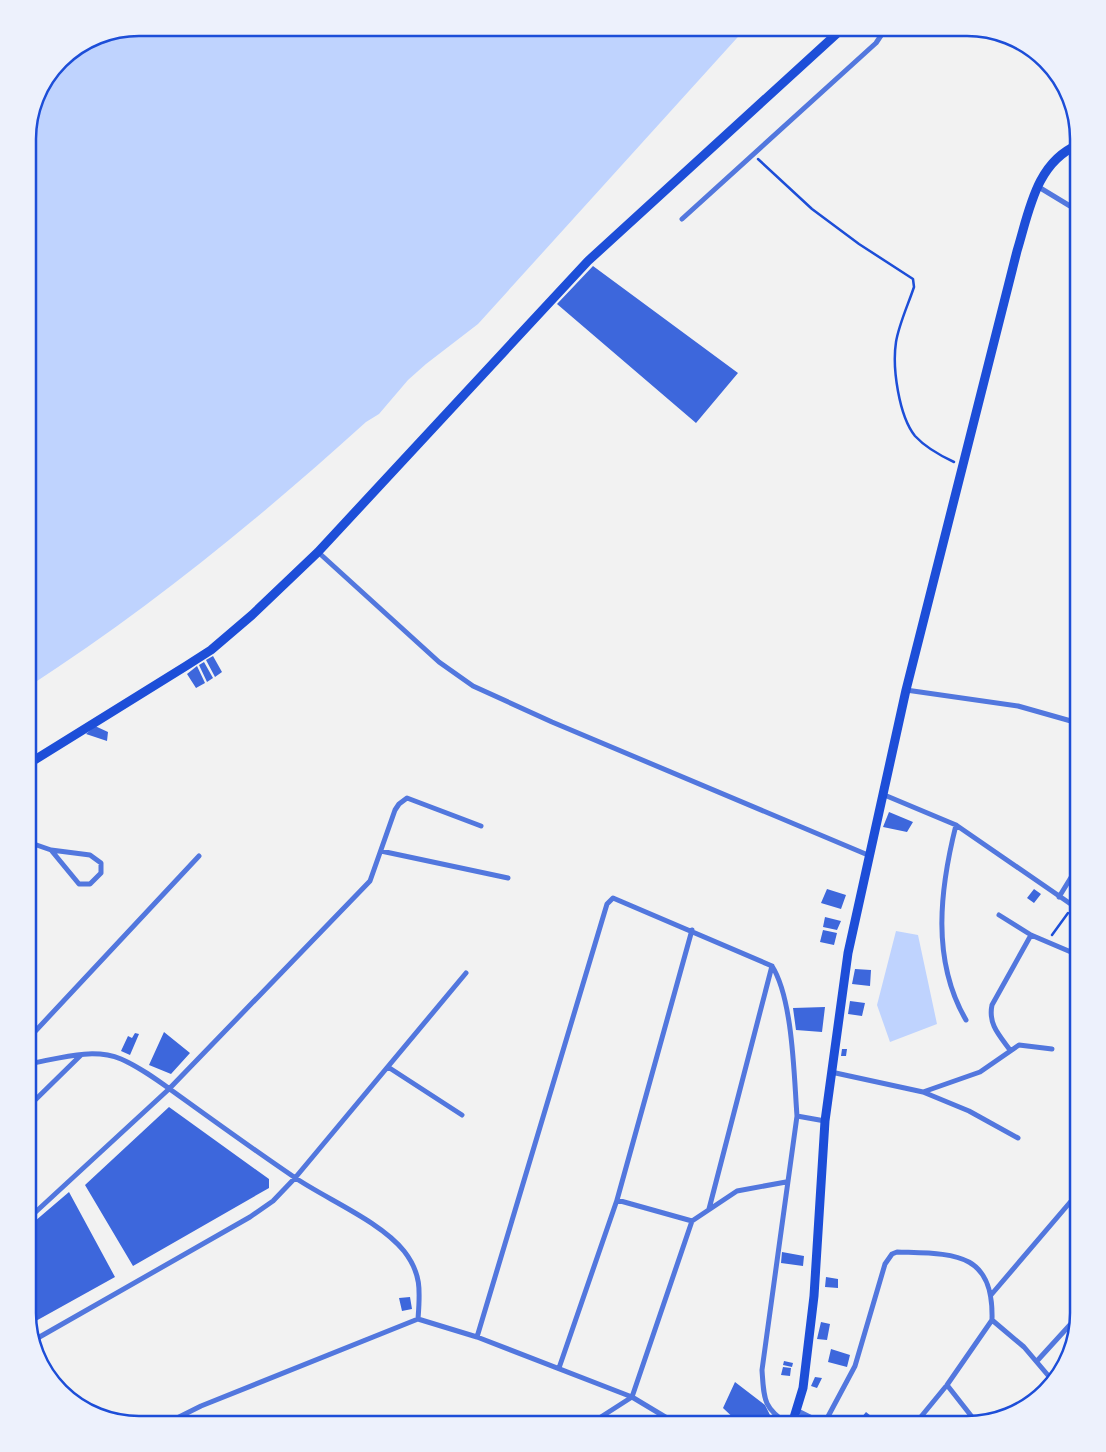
<svg xmlns="http://www.w3.org/2000/svg" width="1106" height="1452" font-family="'Work Sans',sans-serif">
<style>
.water{fill:#bfd3fe}
.building{fill:#3d67dc}
.lines{fill:none;stroke-linecap:round;stroke-linejoin:round}
.path{stroke:#1d4ed8;stroke-width:2.5}
.minor{stroke:#5277de;stroke-width:5}
.secondary{stroke:#1d4ed8;stroke-width:9}
.rim{fill:none;stroke:#1d4ed8;stroke-width:2.5}
</style>
<rect width="100%" height="100%" fill="#f2f2f2"/>
<path class="water" d="M140,28H746L478,324L426,364L408,380L379,414L366,422C260,518 149,609 28,687V132L39,90L65,56L97,36Z
M896,931L918,935L937,1024L890,1042L877,1005Z"/>
<path class="building" d="M593,266L738,373L696,423L557,304Z
M213,656L222,672L215,677L206,660Z
M204,662L213,678L207,682L199,665Z
M197,666L205,683L196,688L187,674Z
M95,726L108,732L107,741L86,734Z
M889,812L913,822L907,832L883,827Z
M827,889L846,895L841,909L821,903Z
M1034,889L1041,894L1034,903L1027,898Z
M825,917L841,921L837,930L823,927Z
M823,930L837,933L834,945L820,942Z
M855,969L871,970L870,986L852,984Z
M850,1001L865,1003L862,1016L848,1014Z
M825,1007L822,1032L796,1030L793,1008Z
M164,1032L190,1053L171,1074L149,1065Z
M135,1033L139,1034L130,1055L121,1051L128,1036L132,1038Z
M842,1049H847L846,1056H841Z
M169,1107L269,1179V1188L133,1266L85,1185Z
M69,1192L115,1277L34,1322L28,1305V1227Z
M782,1252L804,1256L803,1266L781,1263Z
M826,1277L838,1279V1288L825,1287Z
M410,1297L412,1309L402,1311L399,1298Z
M821,1322L830,1324L827,1340L817,1339Z
M831,1349L850,1355L847,1367L828,1362Z
M784,1361L793,1363L792,1367L783,1365Z
M783,1367L791,1368L790,1376L781,1375Z
M815,1377L822,1378L817,1388L811,1386Z
M735,1382L765,1405L771,1417L767,1424H740L723,1408Z
M866,1412L876,1420L873,1424H856Z"/>
<g class="lines">
<path class="path" d="M758,159L812,209L859,244L913,279L914,287C908,305 899,324 896,342C892,368 899,416 915,436C926,448 939,455 954,462
M1052,935L1068,913"/>
<path class="minor" d="M1037,186L1070,206L1078,207
M682,219L876,43L886,28
M318,552L439,662L473,686L552,722L868,855
M906,690L1018,706L1078,723
M882,794L956,825L1078,909
M956,825C940,889 931,960 966,1020
M28,842L51,850L79,884H90L101,873V863L90,855L51,850
M381,851L508,878
M1059,897L1078,866
M999,915L1031,935L1078,955
M28,1039L199,856
M1010,1050C999,1035 988,1024 992,1005L1031,935
M28,1064C57,1059 92,1047 121,1059C144,1069 165,1086 185,1100C221,1126 257,1152 294,1177C326,1199 380,1221 404,1251C422,1274 420,1292 418,1319
M388,1067L462,1115
M831,1072L923,1092L969,1111L1018,1138
M923,1092L980,1072L1019,1045L1052,1049
M28,1107L81,1055
M617,1200L692,1221
M709,1209L772,966
M28,1219L169,1089L370,881L395,810L399,804L407,798L481,826
M692,1221L737,1191L786,1182
M991,1295L1078,1193
M477,1337L607,904L613,898L772,966C793,999 794,1077 797,1116L825,1121
M36,1339L250,1217L273,1201L295,1178L466,973
M1037,1361L1078,1316
M559,1368L617,1200L692,930
M947,1385L976,1422
M798,1411L824,1424
M165,1424L201,1406L418,1319L477,1337L632,1397L677,1424
M590,1424L632,1397L692,1221
M788,1424C763,1408 764,1399 762,1370L797,1116
M824,1424L855,1366L885,1264L892,1254L897,1252C952,1254 994,1250 992,1320L1024,1347L1052,1380
M915,1424L947,1385L992,1320"/>
<path class="secondary" d="M28,764L186,666L211,650L252,615L318,552L588,261L843,28
M792,1424L803,1388L814,1296L825,1121L848,953L906,690L1017,251C1029,212 1036,162 1078,145"/>
</g>
<path d="M0 0H1106V1452H0ZM139 36H967A103 103 0 0 1 1070 139V1313A103 103 0 0 1 967 1416H139A103 103 0 0 1 36 1313V139A103 103 0 0 1 139 36Z" fill="#edf1fc" fill-rule="evenodd"/>
<path class="rim" d="M139 36H967A103 103 0 0 1 1070 139V1313A103 103 0 0 1 967 1416H139A103 103 0 0 1 36 1313V139A103 103 0 0 1 139 36Z"/>
</svg>
